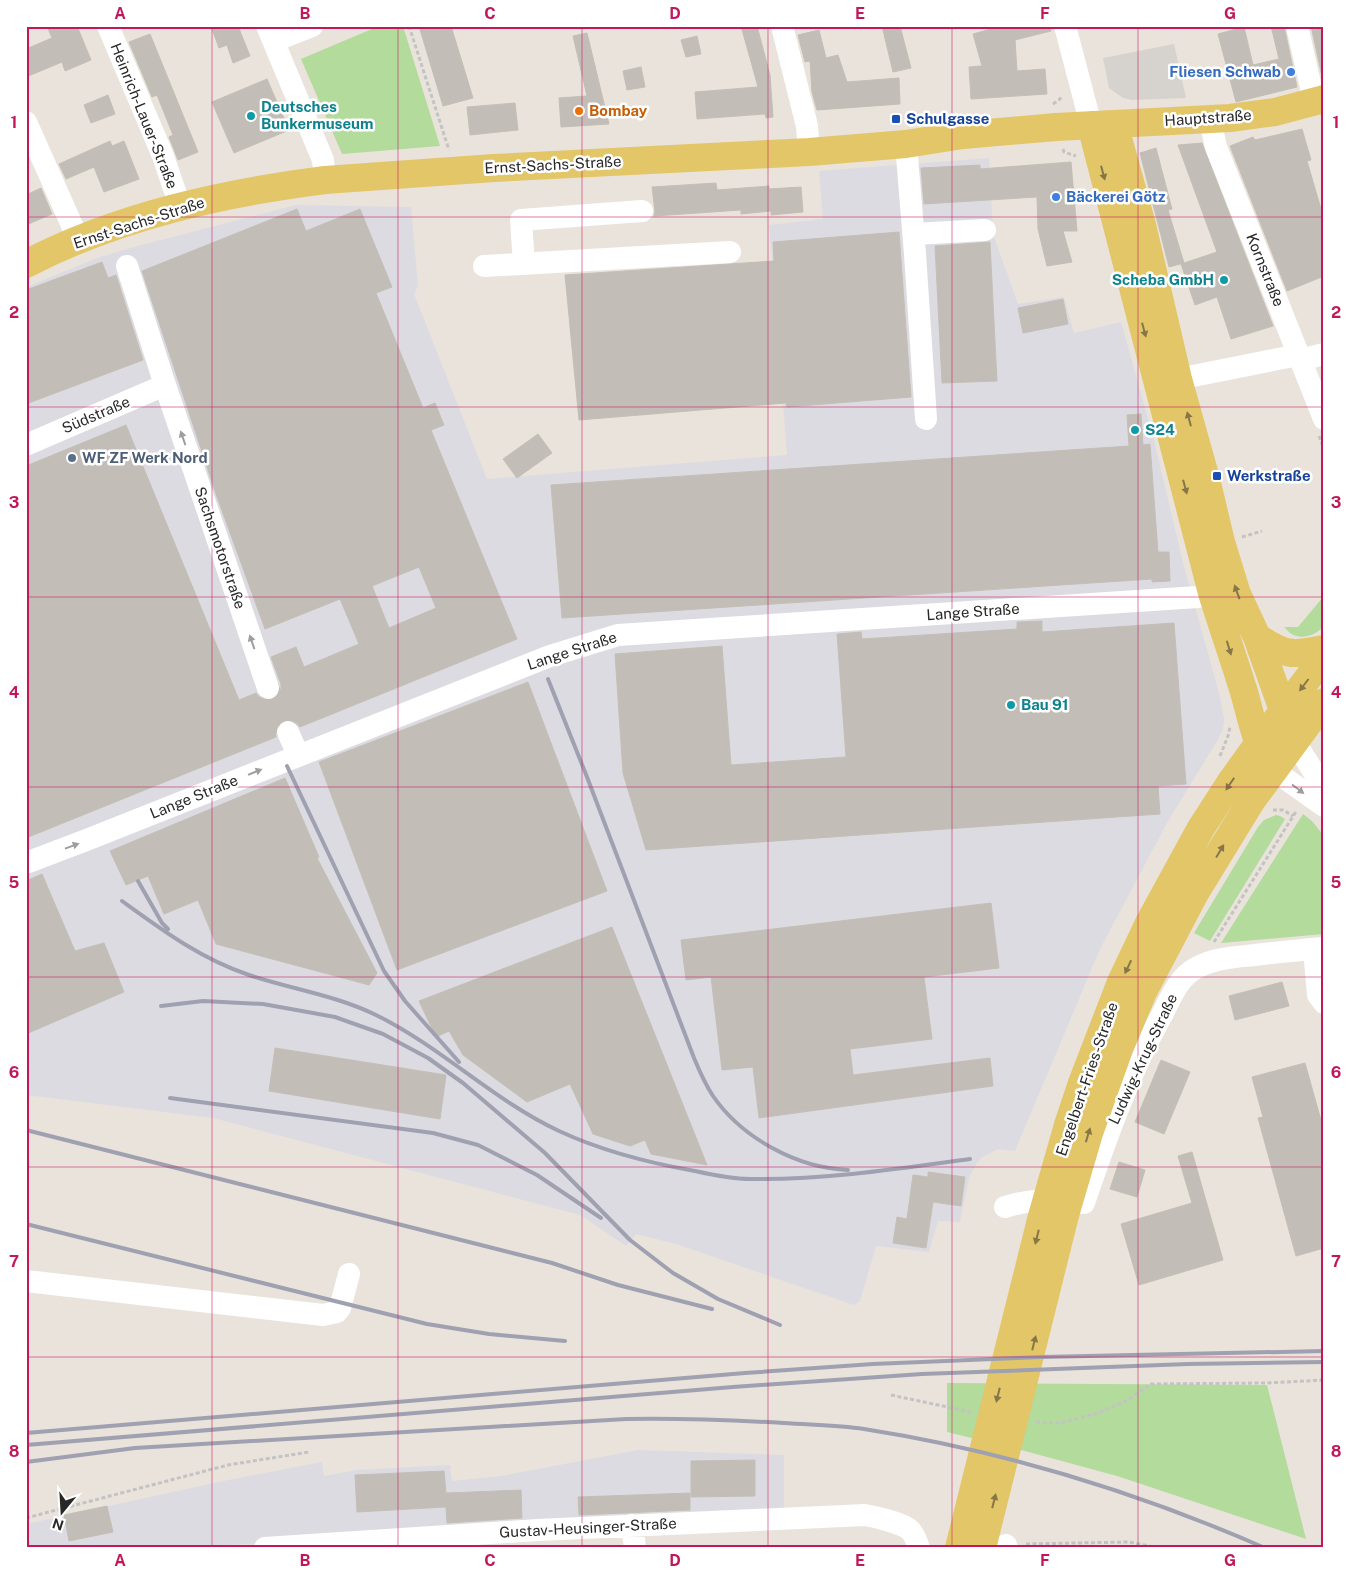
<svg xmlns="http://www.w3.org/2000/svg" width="1350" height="1574" font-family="'Public Sans',sans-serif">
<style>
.industrial{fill:#dddbe2}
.green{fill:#b2db9c}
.plaza{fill:#d6d3ce}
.building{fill:#c2bdb7;stroke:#c4bfb5;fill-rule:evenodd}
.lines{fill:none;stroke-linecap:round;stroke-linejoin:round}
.minor-tunnel{stroke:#c2beb7;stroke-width:22;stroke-dasharray:22 11;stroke-linecap:butt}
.path{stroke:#c3c3c3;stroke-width:3;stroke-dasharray:4 2.5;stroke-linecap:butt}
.minor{stroke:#fff;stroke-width:22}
.major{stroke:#e3c667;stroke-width:28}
.rail{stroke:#9fa1b1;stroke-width:4}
.oneway{fill:#867748}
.oneway2{fill:#9e9e9e}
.grid{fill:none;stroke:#c2185b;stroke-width:1;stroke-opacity:0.55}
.shop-dot{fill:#3f7fe0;stroke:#fff;stroke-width:2}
.food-dot{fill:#e8710a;stroke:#fff;stroke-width:2}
.culture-dot{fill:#0f9aa8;stroke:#fff;stroke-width:2}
.transit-dot{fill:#1a4fb4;stroke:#fff;stroke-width:2}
.service-dot{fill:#5c6f8a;stroke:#fff;stroke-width:2}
.labels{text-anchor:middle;stroke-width:5;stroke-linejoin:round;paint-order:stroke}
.shop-label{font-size:15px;font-weight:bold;fill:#366cbe;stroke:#fff;text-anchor:end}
.culture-label{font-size:15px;font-weight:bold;fill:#0d838f;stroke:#fff;text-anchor:start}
.food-label{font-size:15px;font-weight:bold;fill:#c56008;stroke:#fff;text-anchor:start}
.street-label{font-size:15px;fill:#282828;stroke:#fff}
.transit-label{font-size:15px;font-weight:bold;fill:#164399;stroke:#fff;text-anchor:start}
.service-label{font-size:15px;font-weight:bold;fill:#4e5e75;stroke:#fff;text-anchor:start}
.neatline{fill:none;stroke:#c2185b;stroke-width:2}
.grid-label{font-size:16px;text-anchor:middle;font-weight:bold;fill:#c2185b}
</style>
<rect width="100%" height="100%" fill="#e9e3db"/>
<path class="industrial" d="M989,158L993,234L1018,304L1064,297L1074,333L1121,322L1154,440L1183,563L1220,697L1224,719L1223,729L1217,741L1167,823L1100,949L1015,1151L998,1149L981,1158L977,1163L969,1178L960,1222L938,1221L929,1252L876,1246L860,1301L854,1305L676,1244L636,1234L626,1246L580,1215L213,1118L26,1095V287L100,257L134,247L296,205L411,207L418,286L414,294L487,479L787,455L769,225L823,219L819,171Z
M638,1450L784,1455V1514L228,1545L216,1548H26V1524L223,1481L322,1462L324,1476L356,1470L450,1465L452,1481L502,1476Z"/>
<path class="green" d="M379,26H403L440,146L342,154L301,59Z
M1324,596C1324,603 1326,618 1324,624C1321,633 1305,639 1297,636C1291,635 1288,631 1284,627H1298Z
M1303,814L1312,821L1324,836V934L1221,943Z
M1276,815L1280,816L1285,819L1210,941L1194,933L1258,827L1264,820Z
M947,1383L1267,1385L1306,1539L1117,1476L1025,1451L947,1432Z"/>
<path class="plaza" d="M1174,44L1186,98L1132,100L1123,98L1109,88L1103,58Z"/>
<path class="building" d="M47,26H77L91,60L65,71L62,62L26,77V49L52,38Z
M211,26H238L250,56L233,63L227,45L219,48Z
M419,26H451L473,98L443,106Z
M741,26H757L770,75L773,117L766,118L765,114L697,119L695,92L758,87Z
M882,26H900L911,68L893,72Z
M1002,26H1050L1051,31L1015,40L1017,71L1045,69L1047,94L971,99L969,67L982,66L973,34Z
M1271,26H1284L1297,87L1236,102L1218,34L1244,27L1253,65L1279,59Z
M1311,26H1322L1324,35L1323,81Z
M819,30L826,58L838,55L847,82L899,78L900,104L817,110L812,92L810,61L805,62L798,35Z
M587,33L609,124L561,127L559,98L587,96L573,36Z
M150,34L198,152L178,160L169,137L173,135L157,95L152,97L129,42Z
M697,36L701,54L686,57L681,40Z
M641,67L645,87L627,90L623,71Z
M267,79L289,130L234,153L212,102Z
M108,95L115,114L91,123L84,105Z
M515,103L518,130L470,135L467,107Z
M1302,129L1311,160L1307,161L1321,209L1324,208V276L1287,291L1230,146L1253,137L1255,140Z
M110,141L112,146L124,141L139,179L104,192L94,167L66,179L59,164Z
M1202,143L1273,326L1231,339L1217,297L1195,305L1181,264L1217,252L1178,145Z
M1156,148L1172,209L1168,210L1184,263L1169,267L1140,153Z
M1071,162L1077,231H1063L1072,262L1047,266L1038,229L1037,197L924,204L921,168L980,165V169Z
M716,183L717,190L769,186V189L801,187L803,212L771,215V211L741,214V210L654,216L655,211L652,187Z
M41,188L52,214L26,225V195Z
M297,209L306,231L360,209L392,287L376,293L423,408L435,403L444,425L431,430L517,639L300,727L295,721L289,719L283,720L277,725L275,730L276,737L26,838V466L126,425L239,700L256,693L260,698L266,701L273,700L278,696L281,691V684L271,657L296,647L304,667L359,644L340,599L265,629L216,494L142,271ZM419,567L436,608L389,628L372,586Z
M899,232L911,397L787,407L786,403L579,420L565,275L774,261L773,242Z
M990,242L997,381L942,383L935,246Z
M102,262L108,278L116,275L143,360L26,404V290Z
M1063,299L1068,324L1023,333L1018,308Z
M1141,414L1143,445L1150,444L1158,552H1169L1170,581L1152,582V579L562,618L551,485L1129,446L1127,415Z
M538,434L552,453L517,478L503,459Z
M1042,621V632L1174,623L1186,784L1158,786L1160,814L646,850L623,773L615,654L722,646L731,765L846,757L837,634L861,632L862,639L1017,629V622Z
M528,682L607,891L397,970L319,762Z
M285,778L319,857L317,858L377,973L369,985L216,944L198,900L164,914L148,876L126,885L110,851Z
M42,874L75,951L104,943L124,992L26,1034V881Z
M991,903L999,968L924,977L932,1039L850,1049L853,1075L990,1058L993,1086L759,1118L753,1067L722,1070L711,977L686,980L681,940Z
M612,927L707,1165L651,1154L645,1140L630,1146L593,1134L570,1084L527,1102L463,1055L449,1031L436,1037L419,1001Z
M1282,982L1289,1006L1235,1020L1229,996Z
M275,1048L446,1075L440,1119L269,1091Z
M1161,1060L1190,1072L1164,1134L1135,1122Z
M1305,1063L1324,1131V1248L1296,1256L1258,1118L1263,1117L1252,1077Z
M1192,1152L1223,1260L1139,1285L1121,1224L1192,1203L1178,1156Z
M1119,1162L1145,1170L1137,1197L1110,1189Z
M928,1172L965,1177L961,1206L933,1202L926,1248L893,1243L897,1217L907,1219L913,1175L928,1177Z
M755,1460V1496L691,1497V1461Z
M444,1471L446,1493L521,1490L522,1518L447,1523L446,1507L357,1512L355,1475Z
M690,1493V1510L579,1515L578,1497Z
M107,1506L113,1532L69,1541L64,1515Z"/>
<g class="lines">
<path class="minor-tunnel" d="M268,688L288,732"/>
<path class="path" d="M409,26L449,150
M1053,104L1060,99L1062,95
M1063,149L1064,152L1076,156
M1319,436L1324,449
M1242,537L1262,531
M1220,756L1228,736L1230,727
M1273,810H1283L1293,816
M1214,942L1297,810
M891,1395L971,1412
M1036,1422L1060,1423L1098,1413L1126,1401L1151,1384L1266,1383L1324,1380
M26,1518L228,1465L309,1452
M1026,1544L1129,1542L1159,1548"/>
<path class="minor" d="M108,26L163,156L180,206
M267,26L323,160L325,180
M782,26L807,126L809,152
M1065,26L1091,125
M1297,26L1314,101
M274,41L312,26
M1210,120L1216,147L1324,419
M26,122L79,241
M906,144L915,254L926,419
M914,234L985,230
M524,264L521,220L642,211
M127,266L165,385L268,688
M484,266L730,252
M1300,360L1324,354
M1178,379L1298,355
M26,445L165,385
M288,732L298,755
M1295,742L1318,779L1324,791
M1273,770L1324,806
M26,863L89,839L550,656L618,635L1167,599L1198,597L1212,593
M1314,949L1318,995L1324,1003
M1005,1207C1032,1198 1056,1200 1084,1203C1106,1138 1129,1073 1163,1013C1171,997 1179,977 1196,968C1214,958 1235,957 1255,955C1278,952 1301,950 1324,948
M26,1281L323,1315L337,1312L340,1308L349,1274
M632,1525L635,1548
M1006,1545L1007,1548
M265,1548L538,1530L865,1515C876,1517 902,1523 910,1530C914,1534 917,1542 919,1548"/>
<path class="major" d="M1114,124L1142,225L1178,379L1206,479L1221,542L1237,594L1257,637L1288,724
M1091,125L1212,593C1222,625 1233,657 1243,689C1250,711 1253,734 1264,755
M26,264C118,216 223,193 325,180L494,168L809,152L906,144L963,135L1056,127L1230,118L1275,112L1324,99
M1257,637C1285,655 1290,656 1324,649
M959,1548L1042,1216L1068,1125L1082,1083L1121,982L1149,923L1201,828L1230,783L1258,744L1324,657
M982,1548L1065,1215L1089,1133L1119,1049L1143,992L1195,893L1252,800L1324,702"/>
<path class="rail" d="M548,679L587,777L694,1058C699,1070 705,1084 713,1096C742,1138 797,1168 848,1170
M287,766L384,971L405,1001L459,1062
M138,881L162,923L168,929
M122,901C162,930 201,959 249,975C291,989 335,995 376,1015C441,1047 493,1100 559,1131C602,1151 649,1163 695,1171C713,1175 732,1179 750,1179C824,1180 897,1169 970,1159
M161,1006L203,1001L263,1004L335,1017L383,1034L428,1058L463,1083L545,1153L630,1240L673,1273L718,1299L780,1325
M170,1098L433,1133L478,1145L537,1175L601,1218
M26,1130L552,1263L618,1285L712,1309
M26,1224L427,1324L489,1334L565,1341
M26,1433L745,1373L873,1364L1041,1357L1324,1351
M26,1445L733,1387L922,1374L1188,1364L1324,1362
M26,1462L135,1448L626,1419C679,1418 731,1420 784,1423C811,1425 837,1425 864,1429C1004,1451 1135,1491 1265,1548"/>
</g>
<defs><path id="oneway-solid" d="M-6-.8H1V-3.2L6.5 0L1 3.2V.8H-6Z" transform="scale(1.25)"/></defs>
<g class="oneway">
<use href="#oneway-solid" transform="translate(1103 173) rotate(75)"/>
<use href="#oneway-solid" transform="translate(1144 330) rotate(75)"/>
<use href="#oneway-solid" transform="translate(1189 419) rotate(-105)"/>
<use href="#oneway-solid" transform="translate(1185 487) rotate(75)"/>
<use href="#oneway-solid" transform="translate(1237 592) rotate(-110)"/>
<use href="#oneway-solid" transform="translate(1229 648) rotate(73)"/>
<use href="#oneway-solid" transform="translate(1304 685) rotate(127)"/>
<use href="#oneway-solid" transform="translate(1230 784) rotate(124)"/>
<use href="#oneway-solid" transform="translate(1220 851) rotate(-59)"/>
<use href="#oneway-solid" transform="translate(1128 967) rotate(115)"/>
<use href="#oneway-solid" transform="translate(1088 1135) rotate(-73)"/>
<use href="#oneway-solid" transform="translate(1037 1237) rotate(104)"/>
<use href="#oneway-solid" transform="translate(1034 1343) rotate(-76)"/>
<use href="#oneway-solid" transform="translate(998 1395) rotate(104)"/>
<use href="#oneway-solid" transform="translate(994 1501) rotate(-76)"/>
</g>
<g class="oneway2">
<use href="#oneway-solid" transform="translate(183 438) rotate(-109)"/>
<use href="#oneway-solid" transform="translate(252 642) rotate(-109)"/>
<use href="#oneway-solid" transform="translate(255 772) rotate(-22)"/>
<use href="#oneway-solid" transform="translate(1298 789) rotate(37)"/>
<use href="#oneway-solid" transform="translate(72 846) rotate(-20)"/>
</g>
<path class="grid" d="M212,26V1548M398,26V1548M582,26V1548M768,26V1548M952,26V1548M1138,26V1548M26,217H1324M26,407H1324M26,597H1324M26,787H1324M26,977H1324M26,1167H1324M26,1357H1324"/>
<g class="shop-dot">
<circle cx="1291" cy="72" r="5"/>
<circle cx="1056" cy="197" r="5"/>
</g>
<circle class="food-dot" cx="579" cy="111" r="5"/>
<g class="culture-dot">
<circle cx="251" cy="116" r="5"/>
<circle cx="1224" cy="280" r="5"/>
<circle cx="1135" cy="430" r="5"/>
<circle cx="1011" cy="705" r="5"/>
</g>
<g class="transit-dot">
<rect x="891" y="114" width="10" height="10" rx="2.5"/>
<rect x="1212" y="471" width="10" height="10" rx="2.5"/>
</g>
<circle class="service-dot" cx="72" cy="458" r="5"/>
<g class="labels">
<g class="shop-label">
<text x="1281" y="77">Fliesen Schwab</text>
<text x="1066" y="202" text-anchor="start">Bäckerei Götz</text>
</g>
<g class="culture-label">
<text x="261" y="112">Deutsches<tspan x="261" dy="17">Bunkermuseum</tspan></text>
<text x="1214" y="285" text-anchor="end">Scheba GmbH</text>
<text x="1145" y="435">S24</text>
<text x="1021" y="710">Bau 91</text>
</g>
<g class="food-label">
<text x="589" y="116">Bombay</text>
</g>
<g class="street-label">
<text transform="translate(144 116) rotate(68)" y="5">Heinrich-Lauer-Straße</text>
<text transform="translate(1208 118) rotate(-4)" y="5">Hauptstraße</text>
<text transform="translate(553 165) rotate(-3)" y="5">Ernst-Sachs-Straße</text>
<text transform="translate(139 223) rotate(-18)" y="5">Ernst-Sachs-Straße</text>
<text transform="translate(1265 270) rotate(68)" y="5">Kornstraße</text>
<text transform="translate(96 415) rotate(-23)" y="5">Südstraße</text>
<text transform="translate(220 548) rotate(71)" y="5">Sachsmotorstraße</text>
<text transform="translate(973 612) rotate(-4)" y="5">Lange Straße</text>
<text transform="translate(572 651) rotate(-18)" y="5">Lange Straße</text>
<text transform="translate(194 797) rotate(-22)" y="5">Lange Straße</text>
<text transform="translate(1143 1059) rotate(-65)" y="5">Ludwig-Krug-Straße</text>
<text transform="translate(1087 1079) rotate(-71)" y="5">Engelbert-Fries-Straße</text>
<text transform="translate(588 1528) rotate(-3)" y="5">Gustav-Heusinger-Straße</text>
</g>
<g class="transit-label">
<text x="906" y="124">Schulgasse</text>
<text x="1227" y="481">Werkstraße</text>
</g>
<g class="service-label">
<text x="82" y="463">WF ZF Werk Nord</text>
</g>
</g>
<rect width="1350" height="1574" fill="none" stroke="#ffffff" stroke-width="55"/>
<g transform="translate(62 1512) rotate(198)" stroke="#ffffff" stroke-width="4" paint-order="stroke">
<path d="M0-4L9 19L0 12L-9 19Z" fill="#282828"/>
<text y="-8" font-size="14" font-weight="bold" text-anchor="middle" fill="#282828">N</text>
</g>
<rect x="28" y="28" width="1294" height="1518" class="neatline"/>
<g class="grid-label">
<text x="120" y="19">A</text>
<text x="305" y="19">B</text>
<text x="490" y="19">C</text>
<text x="675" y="19">D</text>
<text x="860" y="19">E</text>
<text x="1045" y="19">F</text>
<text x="1230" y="19">G</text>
<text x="14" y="128">1</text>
<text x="1336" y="128">1</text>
<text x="14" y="318">2</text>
<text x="1336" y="318">2</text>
<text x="14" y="508">3</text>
<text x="1336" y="508">3</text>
<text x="14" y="698">4</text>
<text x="1336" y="698">4</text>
<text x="14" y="888">5</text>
<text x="1336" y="888">5</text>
<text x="14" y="1078">6</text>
<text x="1336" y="1078">6</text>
<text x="14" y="1267">7</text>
<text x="1336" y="1267">7</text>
<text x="14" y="1457">8</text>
<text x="1336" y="1457">8</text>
<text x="120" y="1566">A</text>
<text x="305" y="1566">B</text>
<text x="490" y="1566">C</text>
<text x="675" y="1566">D</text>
<text x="860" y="1566">E</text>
<text x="1045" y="1566">F</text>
<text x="1230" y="1566">G</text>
</g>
</svg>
